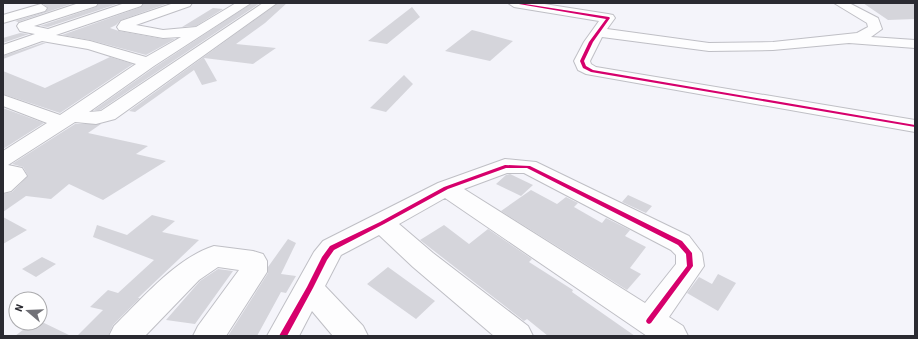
<svg xmlns="http://www.w3.org/2000/svg" width="918" height="339" font-family="'Source Sans 3',sans-serif">
<style>
.building{fill:#d5d5db}
.lines{fill:none;stroke-linecap:round;stroke-linejoin:round}
.minor-casing{stroke:#bfbfc5;stroke-width:2}
.minor{fill:#fdfdfe;fill-rule:evenodd}
.cycleway-casing{stroke:#fff;stroke-width:3}
.cycleway{fill:#d6006c;fill-rule:evenodd}
</style>
<rect width="100%" height="100%" fill="#f4f4fa"/>
<path class="building" d="M42,3H74L18,22L15,21L45,12L48,8Z
M99,3H120L48,27L40,26L96,7Z
M144,3H169L121,20L116,25L110,28L119,31L163,39H175L146,55L90,40L62,35L141,7Z
M252,3H260L100,110H94L155,67Z
M278,3H287L265,23L236,44L276,48L253,64L204,58L217,81L202,85L194,70L135,112L129,111Z
M863,3H915V19L888,20Z
M412,7L420,17L387,44L368,41Z
M213,8L223,9L196,26L182,27Z
M472,30L480,32L513,41L490,61L445,51Z
M20,33L29,34L3,43V38Z
M42,43H46L3,59V56Z
M110,57L133,64L60,113L3,94V71L45,88Z
M404,75L413,84L386,112L370,108Z
M3,108L44,123L3,149Z
M75,124H101L88,133L148,146L136,154L166,161L103,200L69,184L51,199L26,196L3,212V194L12,192L28,176L23,167L12,164Z
M510,174L533,185L521,196L496,184L506,175Z
M531,190L557,204L566,197L578,203L574,207L602,223L606,218L630,230L625,236L646,247L630,268L641,274L627,290L501,211Z
M628,195L652,206L646,213L622,202Z
M152,215L175,221L162,232L199,240L138,298H140L113,325L108,336H77L103,310L90,307L108,290L118,293L154,260L93,237L97,225L127,235Z
M3,217L27,230L3,244Z
M444,225L469,244L488,229L532,259L529,262L573,290L572,292L635,336H548L527,319L524,321L420,240Z
M288,239L296,243L281,274L296,276L286,293L281,292L257,336H228L268,273V267Z
M42,257L56,264L36,277L22,269Z
M388,267L435,301L416,319L367,284Z
M218,269L233,271L195,324L166,320L200,281Z
M718,274L736,283L718,311L687,293L699,277L712,284Z
M40,321L71,336H15L32,323H40Z"/>
<g class="lines">
<g class="minor-casing">
<path id="minor" d="M79,3H98L96,6L34,26L48,29L125,3H143L141,6L56,35L90,41L146,57L181,37L163,38L119,30L117,27L121,21L174,3H192L190,6L136,25L163,30L196,27L236,3H251L154,66L89,112L101,111L263,3H277L115,119L96,124L75,122L8,165L22,168L27,176L11,191L3,193V151L47,123L3,106V95L60,115L136,64L88,49L42,41L3,55V45L35,34L20,31L17,26L19,23Z
M508,3H538L608,14L613,15L615,18L607,29L709,43L773,42L857,33L868,27L867,23L834,3H849L878,18L882,29L871,37L915,40V48L849,43L773,50L709,51L602,37L590,61L591,64L596,67L915,120V132L586,74L578,70L574,61L584,42L599,21L514,7Z
M41,4L47,8L45,11L3,23V15Z
M505,159L536,162L689,236L702,253L704,266L669,317L683,326L688,336H647L445,198L399,224L433,253L528,326L533,336H494L413,267L379,235L341,255L325,286L363,326L368,336H333L312,311L299,336H267L314,252L323,241L438,183ZM507,173H524L671,250L676,255V264L645,303L464,189Z
M214,246L253,251L263,254L267,261V272L226,336H193L198,326L239,270L218,267L199,280L145,336H109L114,326C142,299 176,258 214,246Z"/>
</g>
<use href="#minor" class="minor"/>
<g class="cycleway-casing">
<path id="cycleway" d="M513,3H519L609,17L610,18L593,42L584,61L586,66L593,70L915,125V127L591,72L583,68L580,61L589,42L606,19Z
M505,165L530,166L682,241L692,253L693,266L651,323L649,324L647,323L646,321L647,319L687,266L686,254L678,245L527,168H506L448,189L384,224L334,250L327,260L313,288L287,336H279L307,287L322,257L330,246L380,222L444,187Z"/>
</g>
<use href="#cycleway" class="cycleway"/>
</g>
<rect width="918" height="339" fill="none" stroke="#2a2a31" stroke-width="8"/>
<g transform="translate(28 311) rotate(289)"><circle r="19" fill="#ffffff" stroke="#aaaaad"/>
<path d="M0-3L7 15L0 10L-7 15Z" fill="#717177"/>
<text y="-6" font-size="11" font-weight="bold" text-anchor="middle" fill="#2a2a31">N</text>
</g>
</svg>
